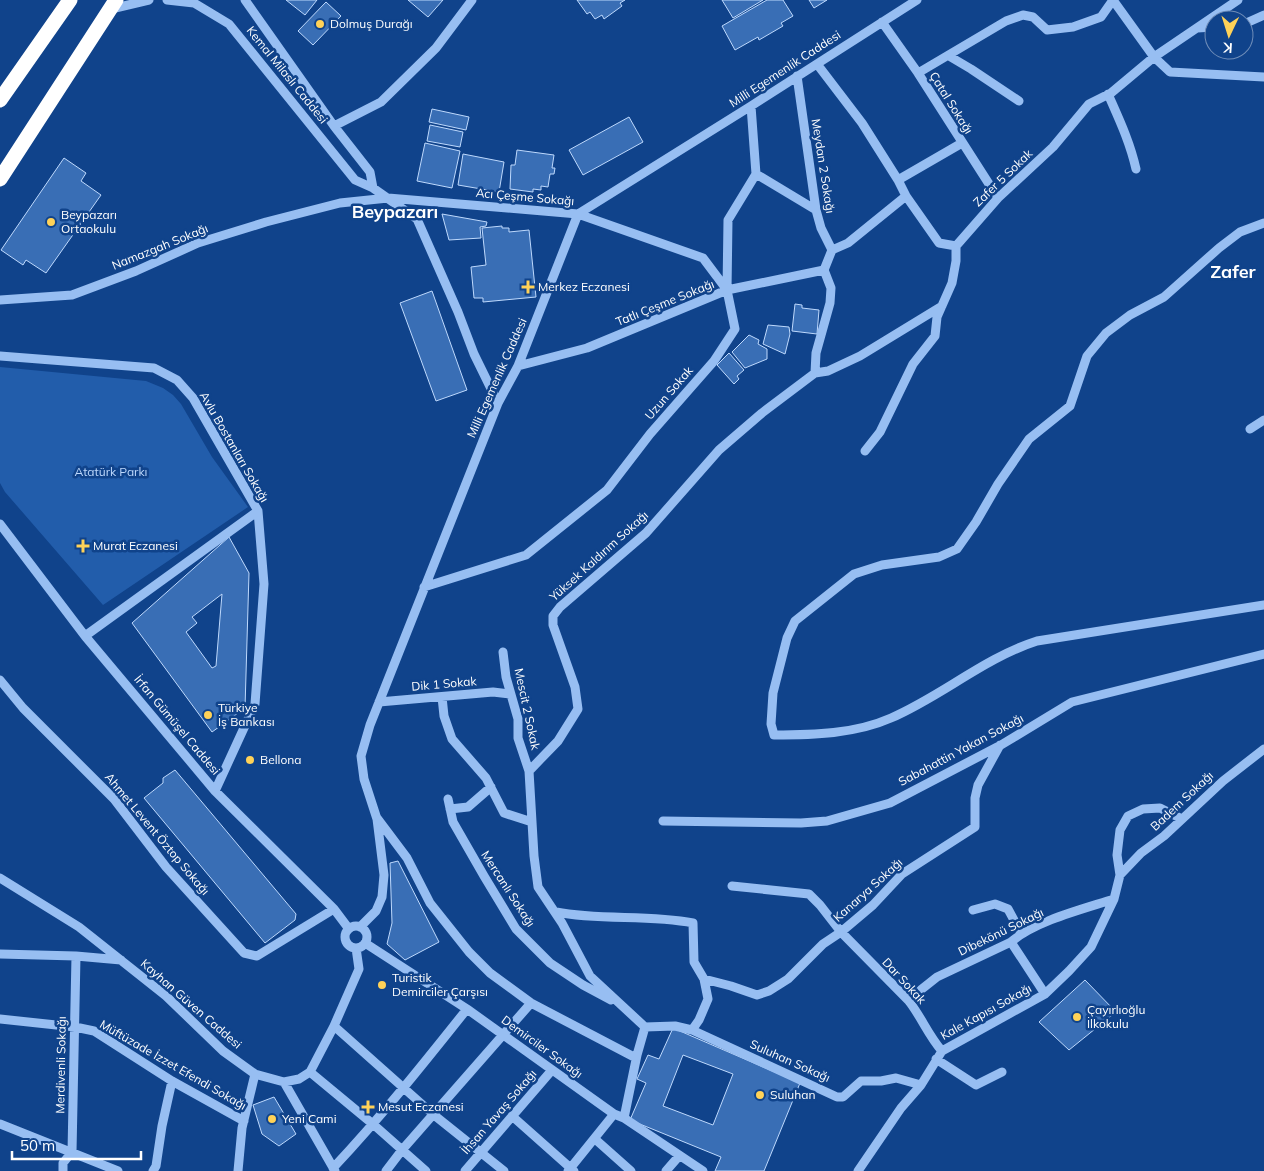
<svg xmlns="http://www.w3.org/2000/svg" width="1264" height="1171" font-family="Mulish,sans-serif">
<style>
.green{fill:#225dab}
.building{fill:#396eb5;stroke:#bed9fd;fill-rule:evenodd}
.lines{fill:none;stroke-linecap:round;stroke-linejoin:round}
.minor{stroke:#97bef2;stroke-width:9}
.highway{stroke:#fff;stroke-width:15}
.poi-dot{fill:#ffd258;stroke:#10438b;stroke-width:2}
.labels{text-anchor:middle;stroke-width:5;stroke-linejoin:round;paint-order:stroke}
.poi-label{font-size:12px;fill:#fff;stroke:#10438b;text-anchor:start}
.street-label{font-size:12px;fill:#fff;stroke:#10438b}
.park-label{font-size:12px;fill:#bed9fd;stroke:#10438b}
.district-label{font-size:18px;font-weight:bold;fill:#fff;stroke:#10438b}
</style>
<rect width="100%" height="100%" fill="#10438b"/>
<path class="green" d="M0,367L146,381L163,388L173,395L181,404L212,457L248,507L103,605L5,492L0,483Z"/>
<path class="building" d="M286,0H317L305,15Z
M408,0H443L428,17Z
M577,0H625L620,3L622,6L604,19L602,15L595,19L590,12L587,14Z
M722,0H763L733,18Z
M767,0H783L793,16L781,23L783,26L759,40L758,37L735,50L722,26Z
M809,0H827L814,8Z
M326,2L341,16L313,45L298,31Z
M432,109L469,117L466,130L429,122Z
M629,117L643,142L583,175L569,150Z
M430,125L463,132L460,147L427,141Z
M425,143L460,151L452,188L417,181Z
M517,150L554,155L552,168H555L554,174H550L548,187L541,186V190L533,189V192L510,189L511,165H515Z
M463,154L504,162L499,192L458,185Z
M64,158L86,173L81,181L101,195L46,273L26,260L23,265L1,250Z
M442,214L487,222L486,226L480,227L481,238L449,240Z
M502,226V228H509V232L529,230L536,297L483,302V298H474L471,267L486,265L482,228Z
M432,291L467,390L436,401L400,303Z
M795,304L802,305V308L819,310L817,334L792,331Z
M768,325L789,327L790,334L785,354L763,344Z
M749,335L759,340L758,344L767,349V359L745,368L732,352Z
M729,353L744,370L737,376L739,379L734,384L717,365Z
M229,537L249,573L245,708L212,732L132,623ZM222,594L216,666L212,668L186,632L197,623L192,617Z
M175,770L296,914L295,920L265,943L144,798L163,783V778Z
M398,861L439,942L405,960L387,944L392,923L390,863Z
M1085,980L1116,1012L1069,1050L1039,1022Z
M673,1028L800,1083L764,1171H715L721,1157L630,1120L646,1083L637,1079L648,1055L659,1059ZM683,1055L733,1074L713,1125L663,1106Z
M274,1097L296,1134L279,1146L262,1134L253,1105Z"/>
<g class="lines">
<path class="minor" d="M167,0L194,3L229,24L355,180L373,188L417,219L458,312L474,354L498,403
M245,0L334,126L370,172L373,188
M1113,0L1154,57L1170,72L1264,77
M111,9L149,0
M882,22L918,73L998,198
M1244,24L1264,15
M1197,28L1214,27
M949,56L971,69L1019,101
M817,64L862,123L898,180L906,196L939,243L956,246
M918,73L1006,21L1023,15L1033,17L1047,30L1073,27L1101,17L1113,0
M797,76L816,210L821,228L832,250L824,270L831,288L830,303L816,353L815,373
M1108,94C1119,119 1130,142 1136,169
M334,126L381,102L436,48L472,0
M756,174L816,210
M898,180L962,143
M1264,223L1240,232L1219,248L1164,297L1130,315L1106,333L1087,356L1070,406L1029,439L998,484L976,522L957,549L939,557L882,565L854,574L795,621L787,638L773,693L771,724L774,735C813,735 855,734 891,718C942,696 984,658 1037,641L1264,605
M832,250L848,243L906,196
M0,300L72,295L136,271L198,243L266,222L340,203L388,198L578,214L703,258L727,290
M0,356L154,368L177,380L193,398L258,511L264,584L255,704L215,791
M518,366L587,348L727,290L824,270
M1250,429L1264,420
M865,451L880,432L913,364L935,336L937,317L952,283L956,261V246L998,198L1053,147L1089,104L1111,93L1154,57L1238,0
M0,524L85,636L215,791L334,909L349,929
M424,587L526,555L607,490L650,434L714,361L735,329L727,290L728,220L756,174L751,106
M85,636L258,511
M503,652L506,677L518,719V738L529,771
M0,680L23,708L114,799L166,867L244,953L257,956L334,909
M442,697L444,716L452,739L486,778L504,813L532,822
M379,702L493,692L510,694
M448,799L453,822L484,876L516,929L550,963L583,985L611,1000
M450,809L468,807L491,787
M377,818L407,858L430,903L469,952L490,973L531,1003L636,1058
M663,821L801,823L827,821L890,803L1001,745L1072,702L1264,654
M1120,875L1141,853L1164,836L1223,781L1264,749
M0,878L79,927L166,996L223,1051L255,1074L284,1082L299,1079L310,1072L334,1026L359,969L356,948
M732,886L809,894L820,905L841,932L908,1000C921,1016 928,1035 942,1051
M973,910L995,904L1008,909L1021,933
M556,912C601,921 648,914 693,923L694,962L704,979L708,999L699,1020L692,1030
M345 937a11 11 0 1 1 22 0a11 11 0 1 1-22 0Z
M360,927L376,911L382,897L384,875L377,819L364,779L361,756L370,725L498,403L518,366L578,214L751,106L917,0
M1011,942L1045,994
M365,943L467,1009L614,1114L624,1118L703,1171
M0,954L76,956L121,960
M704,979L731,986L757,995L769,991L788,979L823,944L841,932L873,905L902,874L975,827V798L978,785L1000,745
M908,1000L937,977L1011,942C1035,921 1083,909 1114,899
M0,1019L75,1027L94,1031L172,1081L244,1121
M334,1026L434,1115L504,1171
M645,1027L590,976L562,923L538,887L534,856L529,771L558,741L578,709L575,687L553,625V616L560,607L646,533L719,450L762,413L815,373L828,371L860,356L942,306
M645,1027L675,1026L692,1030L837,1097H843L861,1081H881L896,1078L921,1085
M936,1059L976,1085L1002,1072
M310,1072L374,1125L426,1171
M284,1082L335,1171
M512,1116L574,1171
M624,1118L637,1055L645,1027
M0,1124L118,1171
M595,1139L631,1171
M333,1168C381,1117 424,1063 467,1009
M63,1171V1163L72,1152L76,956
M153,1171L156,1166L162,1126L172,1081
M238,1171L242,1128L255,1074
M386,1171L402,1150L531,1003
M465,1171L552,1070
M568,1171L614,1114
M666,1171L679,1156
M858,1171L901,1108L921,1085L942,1051L1045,994L1069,971L1091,947L1114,899L1120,875L1117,855L1120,830L1128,816L1143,809L1160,808L1182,819"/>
<path class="highway" d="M0,100L70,0
M0,179L116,0"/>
</g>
<g class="poi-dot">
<circle cx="320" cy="24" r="5"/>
<circle cx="51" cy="222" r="5"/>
<path d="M525.5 279.5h5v5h5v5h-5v5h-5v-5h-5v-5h5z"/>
<path d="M80.5 538.5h5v5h5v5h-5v5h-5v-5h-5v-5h5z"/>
<circle cx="208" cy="715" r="5"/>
<circle cx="250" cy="760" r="5"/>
<circle cx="382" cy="985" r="5"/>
<circle cx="1077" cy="1017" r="5"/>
<circle cx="760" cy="1095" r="5"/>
<path d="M365.5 1099.5h5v5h5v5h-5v5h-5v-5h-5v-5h5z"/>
<circle cx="272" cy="1119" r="5"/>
</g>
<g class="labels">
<g class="poi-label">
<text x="330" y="28">Dolmuş Durağı</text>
<text x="61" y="219">Beypazarı<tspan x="61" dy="14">Ortaokulu</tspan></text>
<text x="538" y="291">Merkez Eczanesi</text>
<text x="93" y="550">Murat Eczanesi</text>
<text x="218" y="712">Türkiye<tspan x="218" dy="14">İş Bankası</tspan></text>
<text x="260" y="764">Bellona</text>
<text x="392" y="982">Turistik<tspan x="392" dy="14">Demirciler Çarşısı</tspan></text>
<text x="1087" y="1014">Çayırlıoğlu<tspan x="1087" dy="14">İlkokulu</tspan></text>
<text x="770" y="1099">Suluhan</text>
<text x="378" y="1111">Mesut Eczanesi</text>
<text x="282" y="1123">Yeni Cami</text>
</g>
<g class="street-label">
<text transform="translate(785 69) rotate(-33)" y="4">Milli Egemenlik Caddesi</text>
<text transform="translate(287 75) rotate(51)" y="4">Kemal Milaslı Caddesi</text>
<text transform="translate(951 103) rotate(58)" y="4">Çatal Sokağı</text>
<text transform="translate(823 166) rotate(81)" y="4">Meydan 2 Sokağı</text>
<text transform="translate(1003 178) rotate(-44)" y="4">Zafer 5 Sokak</text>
<text transform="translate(525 197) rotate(5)" y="4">Acı Çeşme Sokağı</text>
<text transform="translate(160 247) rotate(-22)" y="4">Namazgah Sokağı</text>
<text transform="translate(665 303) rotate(-22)" y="4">Tatlı Çeşme Sokağı</text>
<text transform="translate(497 378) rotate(-66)" y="4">Milli Egemenlik Caddesi</text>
<text transform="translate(669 393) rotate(-49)" y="4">Uzun Sokak</text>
<text transform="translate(234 447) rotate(60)" y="4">Avlu Bostanları Sokağı</text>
<text transform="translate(599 556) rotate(-42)" y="4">Yüksek Kaldırım Sokağı</text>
<text transform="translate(444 684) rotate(-5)" y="4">Dik 1 Sokak</text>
<text transform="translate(527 709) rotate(78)" y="4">Mescit 2 Sokak</text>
<text transform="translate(177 725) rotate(50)" y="4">İrfan Gümüşel Caddesi</text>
<text transform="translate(961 750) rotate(-28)" y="4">Sabahattin Yakan Sokağı</text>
<text transform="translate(1182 801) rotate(-43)" y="4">Badem Sokağı</text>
<text transform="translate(157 834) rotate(50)" y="4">Ahmet Levent Öztop Sokağı</text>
<text transform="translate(508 889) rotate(57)" y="4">Mercanlı Sokağı</text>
<text transform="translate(868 890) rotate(-42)" y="4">Kanarya Sokağı</text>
<text transform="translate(1001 932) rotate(-26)" y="4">Dibekönü Sokağı</text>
<text transform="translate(904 981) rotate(47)" y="4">Dar Sokak</text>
<text transform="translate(191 1004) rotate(41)" y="4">Kayhan Güven Caddesi</text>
<text transform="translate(986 1012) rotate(-29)" y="4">Kale Kapısı Sokağı</text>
<text transform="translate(542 1047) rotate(36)" y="4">Demirciler Sokağı</text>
<text transform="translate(790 1061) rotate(24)" y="4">Suluhan Sokağı</text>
<text transform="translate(61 1065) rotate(-89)" y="4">Merdivenli Sokağı</text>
<text transform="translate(173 1065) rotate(30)" y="4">Müftüzade İzzet Efendi Sokağı</text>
<text transform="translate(499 1112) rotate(-49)" y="4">İhsan Yavaş Sokağı</text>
</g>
<g class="park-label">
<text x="111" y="476">Atatürk Parkı</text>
</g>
<g class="district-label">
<text x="395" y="218">Beypazarı</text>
<text x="1233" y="278">Zafer</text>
</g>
</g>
<g transform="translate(1229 35) rotate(184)"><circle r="24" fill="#10438b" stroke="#708eb9"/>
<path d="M0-4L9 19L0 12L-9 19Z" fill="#ffd258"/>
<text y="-8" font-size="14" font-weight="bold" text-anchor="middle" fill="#ffffff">K</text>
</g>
<path d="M12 1151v8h129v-8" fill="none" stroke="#ffffff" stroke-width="2.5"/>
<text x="20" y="1151" font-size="15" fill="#ffffff" stroke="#10438b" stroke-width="4" paint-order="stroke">50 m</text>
</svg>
